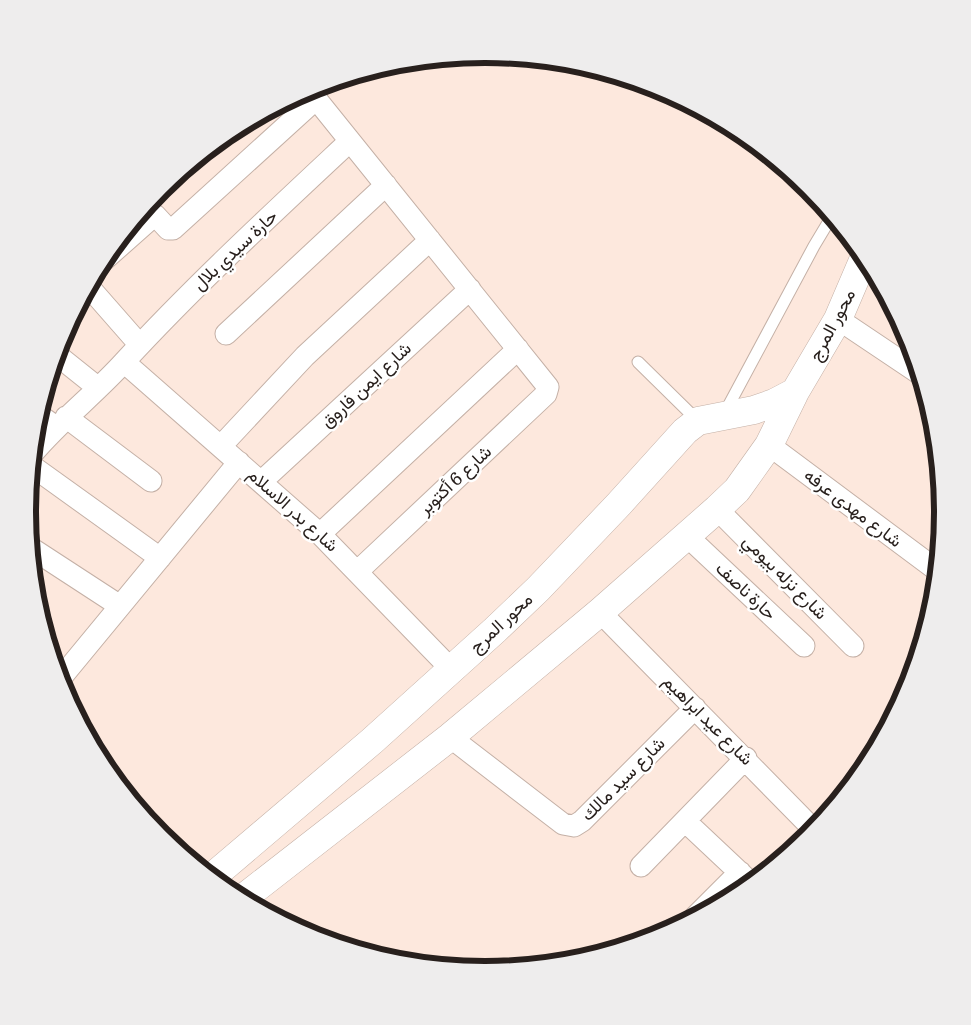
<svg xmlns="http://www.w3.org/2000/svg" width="971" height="1025" font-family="Literata,Vazirmatn,serif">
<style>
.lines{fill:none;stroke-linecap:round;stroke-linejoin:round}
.lane-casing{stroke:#c4b0a6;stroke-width:13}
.street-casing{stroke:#c4b0a6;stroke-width:23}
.secondary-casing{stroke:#c4b0a6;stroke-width:29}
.lane{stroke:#fff;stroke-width:11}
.street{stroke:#fff;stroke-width:21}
.secondary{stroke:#fff;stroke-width:28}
.labels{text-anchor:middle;stroke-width:5;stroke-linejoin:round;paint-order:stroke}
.street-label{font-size:18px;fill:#28201d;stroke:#fff}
.rim{fill:none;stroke:#28201d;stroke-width:6}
</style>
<rect width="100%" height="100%" fill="#fde8dd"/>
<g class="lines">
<g class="lane-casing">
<path id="lane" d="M638,362L698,421
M724,414L814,246L832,216"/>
</g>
<g class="street-casing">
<path id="street" d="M309,90L548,387L546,394L358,571
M103,261L155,215L168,229H173L316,99
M89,287L139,344
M838,319L920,374
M226,334L386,185
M57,355L97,387
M124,362L320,534L451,669
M39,415L56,427
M66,417L151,481
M769,445L938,571
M221,446L305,356L430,240
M33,453C61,420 95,394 124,362C196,284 273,213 350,141
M32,466L160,558
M262,481L470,289
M717,509L853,646
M320,534L518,349
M687,536L804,646
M31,548L120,606
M600,612L814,830
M60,679L239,462
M450,737L563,824L574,826L582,821L695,708
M685,821L752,884
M641,866L746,758
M695,917L740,872"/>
</g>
<g class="secondary-casing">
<path id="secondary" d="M212,877L372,741L495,630L538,589L619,504L685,431L698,421L754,410L774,403L795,392
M242,899L450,737L600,612L717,509L737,490L769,445L795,392L838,319L865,256"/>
</g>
<use href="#lane" class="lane"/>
<use href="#street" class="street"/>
<use href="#secondary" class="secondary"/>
</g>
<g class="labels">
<g class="street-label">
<text transform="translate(235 250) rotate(-43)" y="6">حارة سيدي بلال</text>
<text transform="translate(832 325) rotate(-62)" y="6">محور المرج</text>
<text transform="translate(366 385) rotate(-43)" y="6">شارع ايمن فاروق</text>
<text transform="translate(455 480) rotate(-43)" y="6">شارع 6 أكتوبر</text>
<text transform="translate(853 508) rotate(37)" y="6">شارع مهدى عرفه</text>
<text transform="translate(293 510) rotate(42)" y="6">شارع بدر الاسلام</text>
<text transform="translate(785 577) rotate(45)" y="6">شارع نزله بيومي</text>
<text transform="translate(746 591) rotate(43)" y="6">حارة ناصف</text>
<text transform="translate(501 623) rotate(-43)" y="6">محور المرج</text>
<text transform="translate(708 720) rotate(45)" y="6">شارع عيد ابراهيم</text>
<text transform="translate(623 779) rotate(-45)" y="6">شارع سيد مالك</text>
</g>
</g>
<path d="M0 0H971V1025H0ZM36 512a449 449 0 1 1 898 0a449 449 0 1 1-898 0Z" fill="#eeeded" fill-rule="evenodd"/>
<path class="rim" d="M36 512a449 449 0 1 1 898 0a449 449 0 1 1-898 0Z"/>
</svg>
